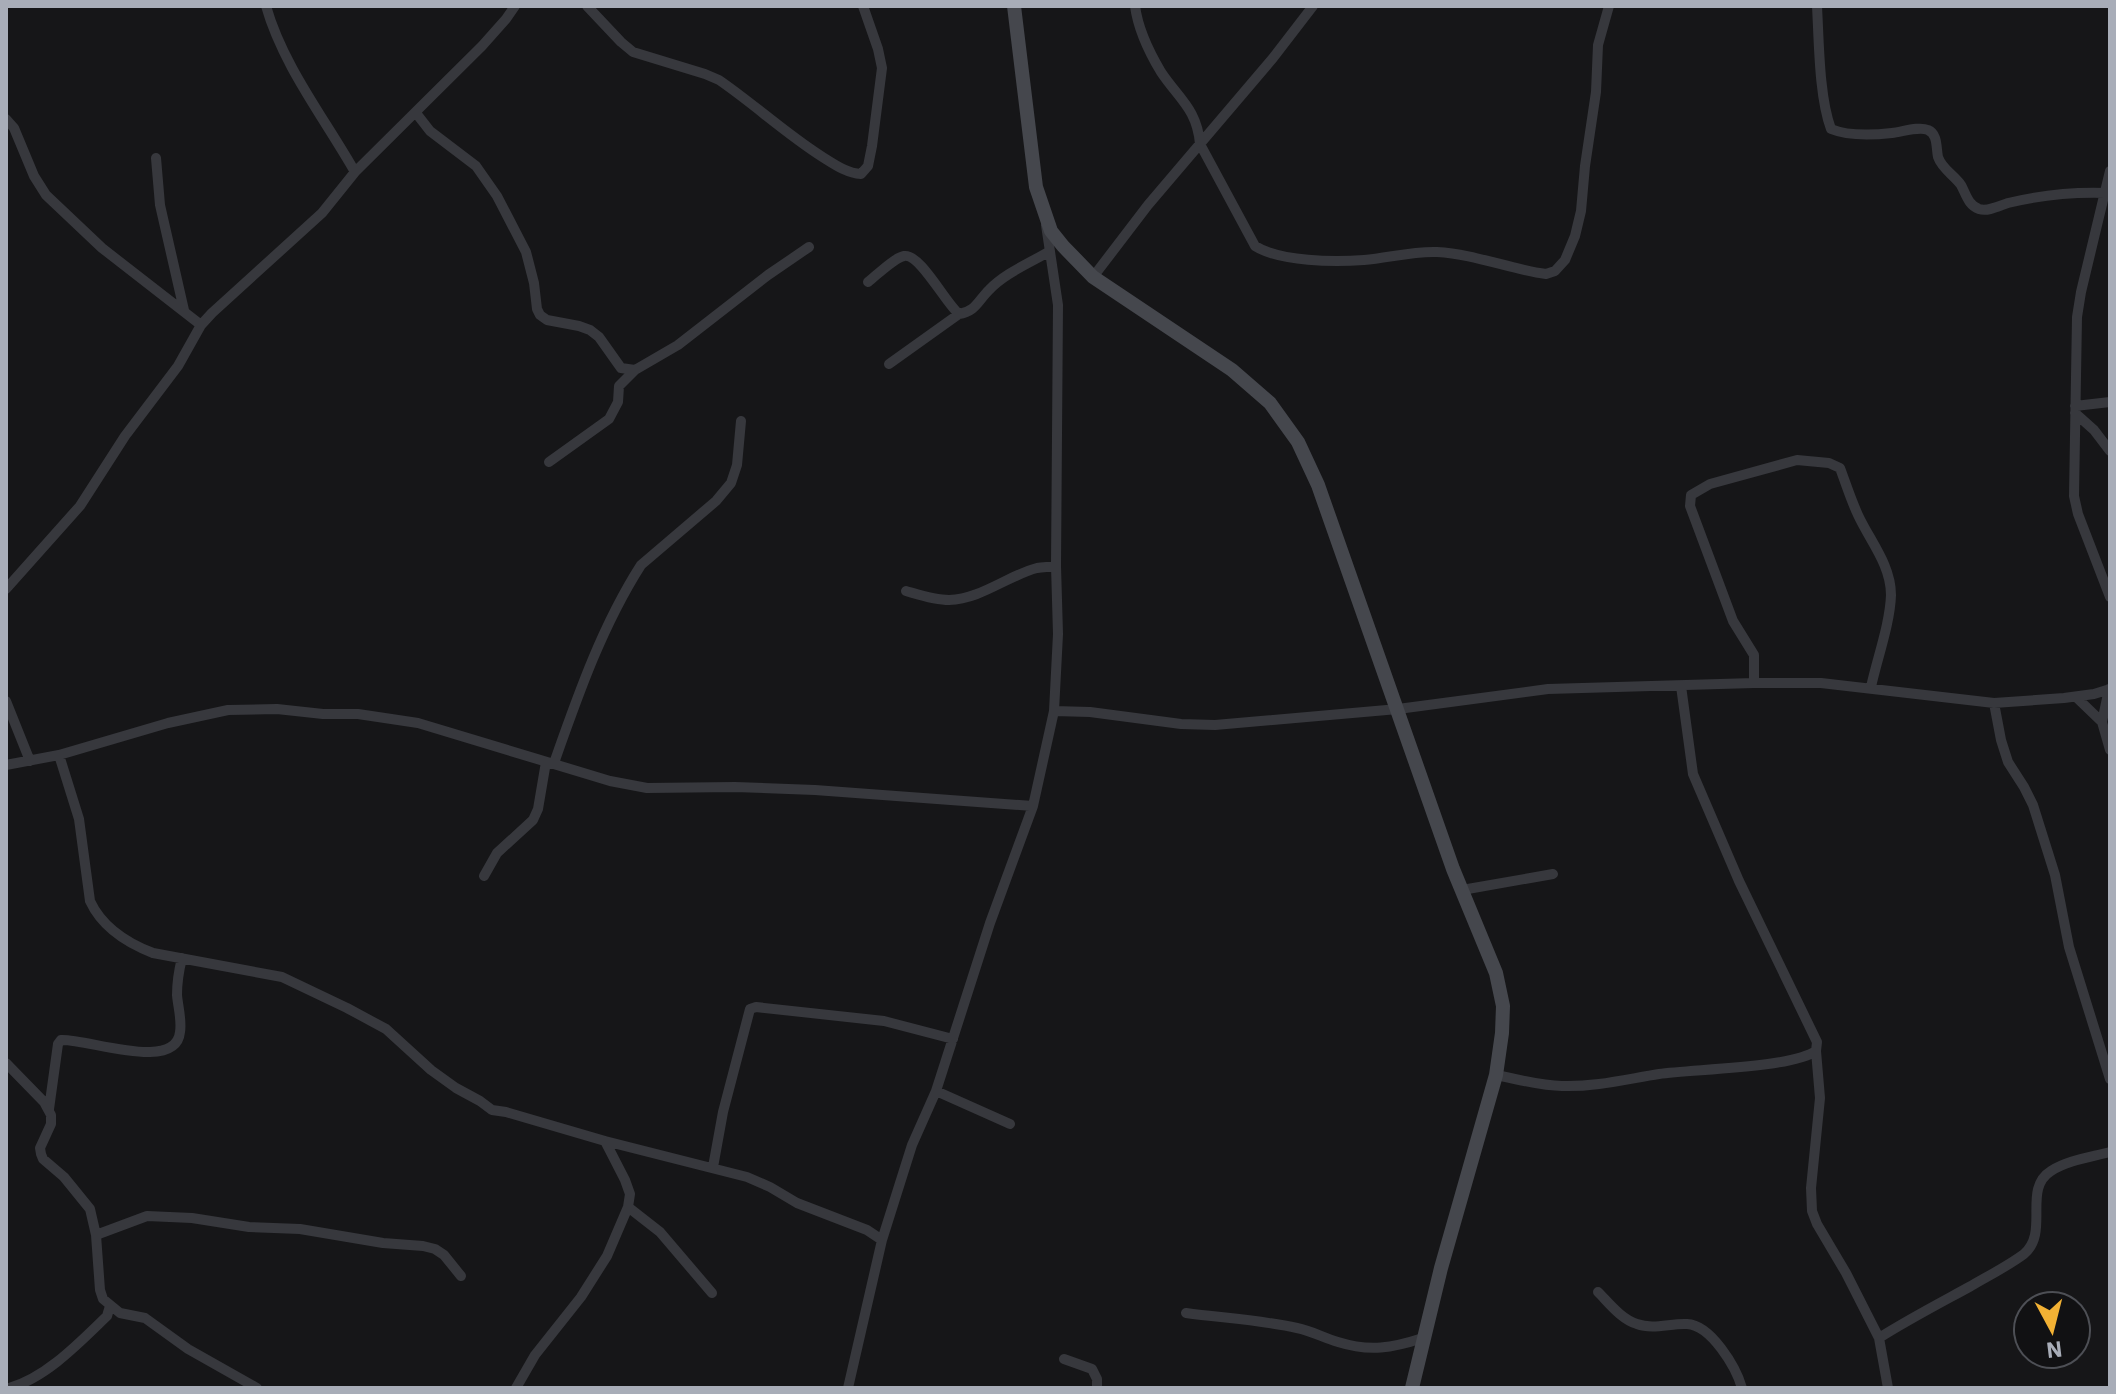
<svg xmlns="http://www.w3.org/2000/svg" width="2116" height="1394" font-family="'IBM Plex Sans',sans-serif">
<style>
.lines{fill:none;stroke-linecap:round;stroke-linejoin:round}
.street{stroke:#37383d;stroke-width:10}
.secondary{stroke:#45474d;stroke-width:14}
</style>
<rect width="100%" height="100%" fill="#161618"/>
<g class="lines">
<path class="street" d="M266,6C283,66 325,119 355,172
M587,6L621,42L633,52L705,74L719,80C754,104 785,133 821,156C834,164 846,173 861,174L868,166L872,146L882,68L878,49L863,6
M1135,6C1138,29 1149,52 1161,72C1179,99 1197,109 1200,144L1255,246C1280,262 1335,262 1364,260C1388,258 1413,251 1437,252C1475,254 1509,269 1546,274L1555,271L1565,260L1575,236L1581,211L1585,166L1596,92L1598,45L1609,6
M1817,6C1819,41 1819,97 1831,129C1848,136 1874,135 1892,133C1902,132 1919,126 1928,130C1938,134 1936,148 1938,157C1942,169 1954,175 1961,185C1966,194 1968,205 1979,209C1988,212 1999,206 2008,203C2041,195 2072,192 2105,193
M416,113L430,131L476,166L497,196L526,252L534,283L537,309L540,315L547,320L579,326L590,330L599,337L621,368L635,370L678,345L768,275L809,247
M6,119L14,128L34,176L46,195L102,248L201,325
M156,158L160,205L184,310
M2110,171L2081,292L2077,317L2074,496L2078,514L2110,597
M1093,277L1148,205L1273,58L1313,6
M868,282C877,275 894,258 904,256C920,253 946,304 959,314C975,312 978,301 989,290C1005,273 1030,263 1050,251
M889,364L959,314
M2075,406L2110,402
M2075,413L2094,430L2110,451
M549,462L609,419L618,402L619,386L635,370
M6,589L80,506L125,436L178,366L201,325L212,313L322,213L355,172L482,46L506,19L515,6
M906,591C920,595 935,600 949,600C981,599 1007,576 1037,568C1043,567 1050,567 1056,566
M1754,683V655L1733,621L1690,506L1691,495L1710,484L1797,460L1829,463L1840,468C1846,484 1851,500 1858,515C1870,541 1891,565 1891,595C1890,624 1877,659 1871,687
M1681,686L1693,774L1739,881L1817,1042L1816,1051L1820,1098L1811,1188L1812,1211L1817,1224L1846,1273L1879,1338L1888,1388
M2109,689L2102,722L2110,750
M2076,697L2102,722
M6,701L30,761
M1994,703L2001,740L2008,762L2024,787L2033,805L2055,875L2069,947L2110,1079
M1054,711L1090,712L1181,724L1215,725L1398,709L1548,689L1754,683H1821L1994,703L2064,698L2094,694L2110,689
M59,755L79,819L90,901C102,927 127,943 153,953L282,977L347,1008L386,1029L431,1070L456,1088L480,1101L492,1110L506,1112L605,1141L747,1177L770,1187L797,1203L867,1230L882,1240
M554,763C578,695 602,626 641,565L716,501L731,483L737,465L741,421
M6,765L59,755L168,723L228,710L277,709L323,714H358L418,723L610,781L647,788L735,787L815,790L1033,806
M484,876L497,853L533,820L538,809L546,762
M1462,890L1553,874
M6,1063L44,1102L51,1115V1124L40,1148L41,1154L43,1159L64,1177L90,1209L96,1235L100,1290L103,1299L120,1313L145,1318L188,1349L257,1388
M1496,1075C1517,1079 1540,1086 1562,1086C1595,1087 1627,1079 1659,1074C1694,1069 1791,1068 1816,1051
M936,1091L1010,1124
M49,1109L58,1044L61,1040C86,1038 176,1073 180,1032C182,1020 178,1007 177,995C177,983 179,970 182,958
M713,1167L723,1112L750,1009L756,1007L884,1021L953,1039
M628,1207L660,1232L712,1293
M96,1235L147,1216L192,1218L249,1227L300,1229L383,1243L423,1246L435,1249L444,1255L461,1276
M1598,1292C1609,1303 1621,1319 1637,1324C1653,1330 1671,1323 1687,1324C1711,1325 1736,1367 1742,1388
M1186,1313C1223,1318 1261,1320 1297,1328C1312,1331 1324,1338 1338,1342C1370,1352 1392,1348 1423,1338
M1879,1338C1909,1319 1940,1303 1971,1286C1988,1276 2008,1266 2024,1254C2050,1232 2022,1189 2051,1171C2068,1160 2092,1157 2110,1152
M1064,1359L1092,1369L1097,1379V1388
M9,1388C46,1378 80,1342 107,1316L110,1306
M516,1388L535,1355L581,1297L607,1256L628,1207L630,1194L625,1180L605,1141
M848,1388L882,1240L912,1145L936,1091L990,923L1033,806L1054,711L1058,634L1056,566L1058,305L1046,225"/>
<path class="secondary" d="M1014,6L1036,187L1051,231L1063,246L1093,277L1232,370L1270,403L1298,442L1318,485L1453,869L1496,973L1503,1006L1502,1033L1496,1075L1441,1268L1412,1388"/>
</g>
<rect width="2116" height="1394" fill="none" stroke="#a8adb8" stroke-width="16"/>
<g transform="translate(2052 1330) rotate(173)"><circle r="38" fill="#111113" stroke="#4d4f55" stroke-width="2"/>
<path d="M0-6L14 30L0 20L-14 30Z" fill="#f2b134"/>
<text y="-12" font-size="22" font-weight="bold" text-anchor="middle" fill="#a8adb8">N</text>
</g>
</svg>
